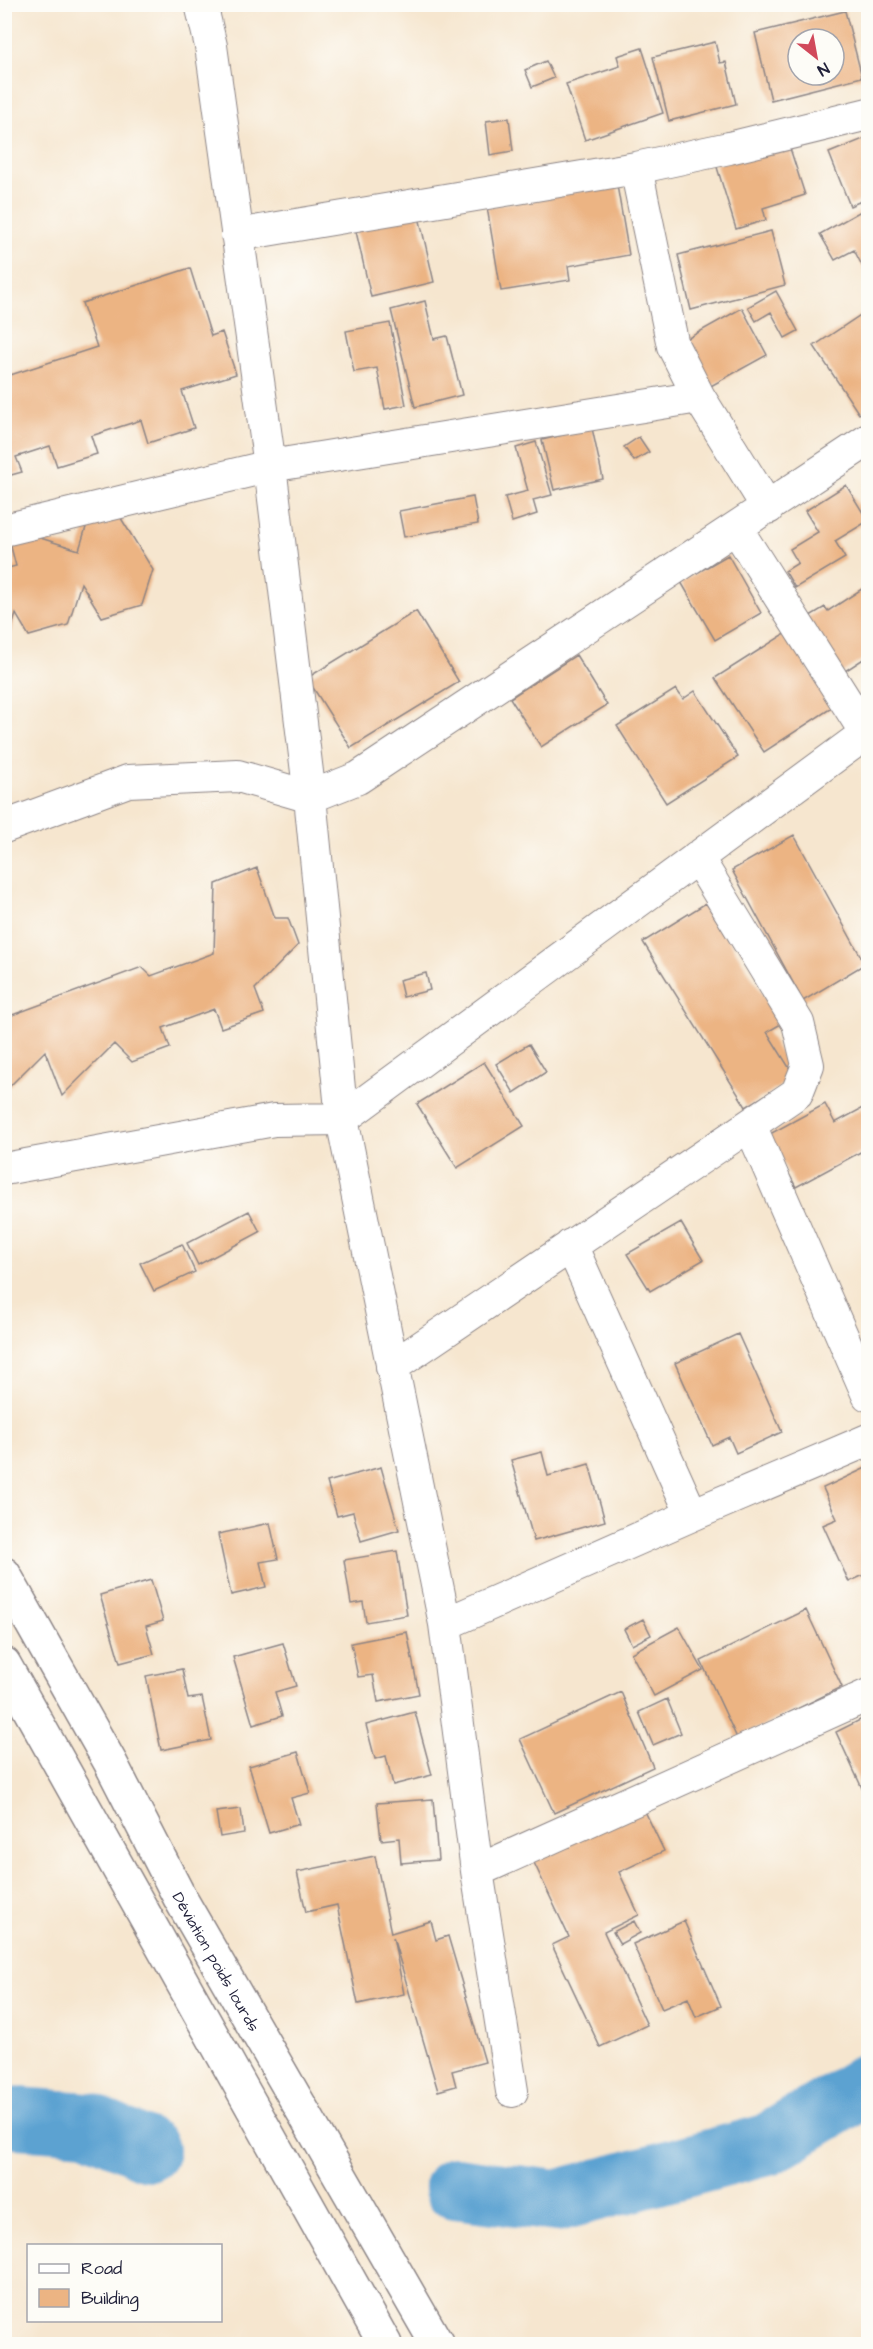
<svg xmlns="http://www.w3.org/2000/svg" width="873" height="2349" font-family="'Architects Daughter',sans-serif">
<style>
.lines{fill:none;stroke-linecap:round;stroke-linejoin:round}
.river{stroke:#5ba2d1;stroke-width:62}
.building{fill:#ecb483;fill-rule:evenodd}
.minor-casing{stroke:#8c8485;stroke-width:34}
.primary-casing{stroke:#8c8485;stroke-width:36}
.minor{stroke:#fff;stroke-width:32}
.primary{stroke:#fff;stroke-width:33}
.labels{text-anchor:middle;stroke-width:5;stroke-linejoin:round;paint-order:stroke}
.street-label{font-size:16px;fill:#22223b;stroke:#fdfcf7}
</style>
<rect width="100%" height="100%" fill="#fdfcf7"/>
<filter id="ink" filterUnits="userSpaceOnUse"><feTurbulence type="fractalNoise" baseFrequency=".0167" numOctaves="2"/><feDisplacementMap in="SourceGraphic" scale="12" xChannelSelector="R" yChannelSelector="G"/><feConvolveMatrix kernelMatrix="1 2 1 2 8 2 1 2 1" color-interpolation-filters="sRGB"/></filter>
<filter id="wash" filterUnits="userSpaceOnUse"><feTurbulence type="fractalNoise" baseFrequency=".008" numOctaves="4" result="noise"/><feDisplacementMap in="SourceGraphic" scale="24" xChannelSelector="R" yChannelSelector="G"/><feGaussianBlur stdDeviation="1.35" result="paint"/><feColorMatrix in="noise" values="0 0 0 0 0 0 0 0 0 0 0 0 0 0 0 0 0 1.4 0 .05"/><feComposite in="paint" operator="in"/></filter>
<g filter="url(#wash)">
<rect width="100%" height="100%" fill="#f6e6cf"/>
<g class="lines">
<path class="river" d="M4,2117L87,2123L148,2150
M455,2188L556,2201L767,2145L868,2084"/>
</g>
<g id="blocks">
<path class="building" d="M845,11L862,77L771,100L755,33ZM798,39H834V75H798Z
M715,42L720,63L726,62L736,104L669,121L653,57Z
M642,48L663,113L585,140L566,84L620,66L617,56Z
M546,61L554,78L532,87L525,70Z
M509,118L513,151L490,155L486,121Z
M868,137V198L850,206L829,153Z
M788,142L805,195L763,208L766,220L736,229L716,164Z
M617,185L629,255L568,266L570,280L501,291L487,207Z
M868,207V277L854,250L835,260L820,234Z
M418,212L434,282L371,297L355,227Z
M771,231L785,285L691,310L678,255Z
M190,268L211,336L222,332L236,374L182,391L194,428L148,443L141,420L91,436L97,454L57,466L50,446L16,457L22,472L4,477V377L97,347L82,303Z
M776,291L798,331L785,338L771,312L756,321L748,307Z
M425,301L434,339L447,336L462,395L415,407L391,310Z
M742,308L767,355L709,387L683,341Z
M868,310V408L859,414L814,346Z
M390,323L406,405L385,409L377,368L354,372L346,331Z
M592,428L603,479L554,490L542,440Z
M639,437L649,452L634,461L624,447Z
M536,442L552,495L533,500L537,514L512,522L505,497L528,491L516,448Z
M846,485L868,521L835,541L845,558L795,588L785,571L798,563L790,549L818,532L805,511Z
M473,497L478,524L404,537L399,511Z
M119,515L153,570L142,605L102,617L81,583L68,625L29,636L16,614L7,643H4V569L16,566L10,543L34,536L79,550L87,524Z
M728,555L761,613L715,640L681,582Z
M868,585V656L839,675L805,619L825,607L828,611Z
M416,611L459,682L351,748L307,678Z
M786,633L833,707L764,752L715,678Z
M576,655L607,705L541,747L510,698Z
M676,689L683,699L695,691L738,757L666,803L617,726Z
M794,835L865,964L803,1001L732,870Z
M257,868L275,918H288L298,945L255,989L264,1013L221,1028L214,1009L163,1028L170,1048L132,1062L114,1044L62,1096L45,1051L4,1092V1018L142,967L151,976L214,953L216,884Z
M706,903L781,1024L767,1032L795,1077L746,1107L643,942Z
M426,973L430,990L403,997L399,980Z
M529,1044L546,1072L514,1093L496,1064Z
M484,1062L524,1126L457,1168L417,1104Z
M825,1104L835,1123L868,1105V1148L796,1187L768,1135Z
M249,1211L260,1232L198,1265L187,1243Z
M681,1223L703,1260L650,1291L627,1254Z
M182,1244L195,1272L154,1291L140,1263Z
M738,1334L782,1432L736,1453L729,1437L712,1445L675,1363Z
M542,1452L548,1476L589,1464L605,1521L534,1541L511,1460Z
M381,1467L399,1530L361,1541L353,1512L337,1516L327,1482Z
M868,1467V1573L849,1582L823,1525L837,1519L823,1488Z
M270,1523L278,1559L260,1562L266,1587L231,1595L218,1534Z
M397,1551L407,1615L366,1622L363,1602L351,1604L344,1560Z
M151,1580L163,1621L146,1626L154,1654L120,1663L100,1595Z
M806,1610L842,1687L737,1738L701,1661Z
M643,1619L651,1635L632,1645L624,1629Z
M679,1627L703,1670L654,1696L631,1653Z
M407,1632L419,1694L378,1702L373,1675L358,1677L351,1643Z
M283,1643L296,1686L275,1692L282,1716L253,1725L233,1657Z
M182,1669L188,1699L202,1697L211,1740L161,1750L146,1676Z
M621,1692L653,1767L554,1813L520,1739Z
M667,1699L681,1733L653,1745L639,1712Z
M415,1712L432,1775L393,1785L386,1756L375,1759L366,1725Z
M868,1716V1801L836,1732Z
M298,1752L310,1793L291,1798L299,1824L269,1833L249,1766Z
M433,1799L438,1860L401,1863L399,1838L381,1840L377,1803Z
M642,1805L664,1851L619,1872L639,1915L604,1932L647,2025L600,2047L552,1945L569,1937L529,1852Z
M241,1809L244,1833L220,1837L216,1812Z
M375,1856L391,1933L431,1921L436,1940L448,1936L485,2062L452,2071L456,2086L438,2091L393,1937L404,1994L358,2004L337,1905L306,1912L297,1872Z
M634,1921L640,1933L620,1944L613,1932Z
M684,1921L721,2006L696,2017L688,1998L662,2009L633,1944Z"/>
</g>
</g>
<g filter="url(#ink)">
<use href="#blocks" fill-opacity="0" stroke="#8c8485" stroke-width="1.5"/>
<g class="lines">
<g class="minor-casing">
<path id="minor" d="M201,4L211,46L270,466L310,797L342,1119L445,1624L477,1871L512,2091
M636,168L673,346L699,397L768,508
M237,235L636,168L729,148L868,114
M736,528L866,733
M4,530L270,466L699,397
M4,827L128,781L238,776L310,797L358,778L868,440
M750,1125L868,1395
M4,1169L274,1120L342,1119L868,732
M571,1245L692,1515
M392,1367L797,1093L808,1065L798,1023L697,857
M445,1624L692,1515L868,1440
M477,1871L868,1695"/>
</g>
<g class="primary-casing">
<g id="primary">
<path id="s1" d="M4,1574L110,1762L180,1898L437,2344"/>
<path d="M4,1664L385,2344"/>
</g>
</g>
<use href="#minor" class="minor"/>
<use href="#primary" class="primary"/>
</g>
</g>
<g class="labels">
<g class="street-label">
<text dy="6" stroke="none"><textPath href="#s1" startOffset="442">Déviation poids lourds</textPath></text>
</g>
</g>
<rect width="873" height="2349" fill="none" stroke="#fdfcf7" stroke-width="24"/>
<rect x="27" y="2244" width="195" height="78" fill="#fdfcf7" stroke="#a5a5ac" stroke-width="1.5"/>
<rect x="39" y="2264" width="30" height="9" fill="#ffffff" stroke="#a5a5ac" stroke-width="1.5"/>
<text x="81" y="2274" font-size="18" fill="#22223b">Road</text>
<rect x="39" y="2289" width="30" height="18" fill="#ecb483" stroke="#a5a5ac" stroke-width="1.5"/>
<text x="81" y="2304" font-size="18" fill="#22223b">Building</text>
<g transform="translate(816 57) rotate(149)"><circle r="28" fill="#fdfcf7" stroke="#a5a5ac" stroke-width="1.5"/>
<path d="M0-4.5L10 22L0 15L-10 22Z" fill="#d1495b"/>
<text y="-9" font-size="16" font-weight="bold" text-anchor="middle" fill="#22223b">N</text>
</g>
</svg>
